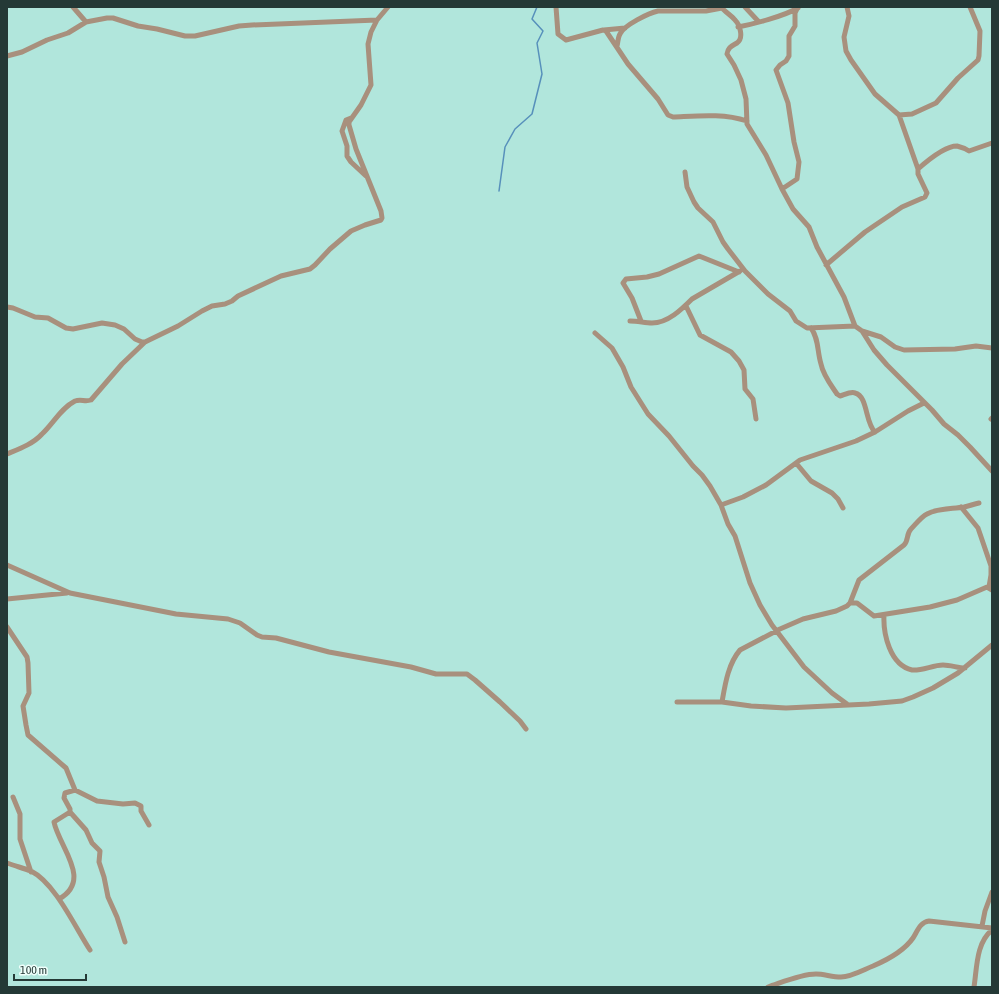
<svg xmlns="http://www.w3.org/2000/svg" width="999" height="994" font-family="'Asap Condensed',sans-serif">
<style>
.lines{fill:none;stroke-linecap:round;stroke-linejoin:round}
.stream{stroke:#5790bb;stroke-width:1.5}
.minor{stroke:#a8907d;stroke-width:5}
</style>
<rect width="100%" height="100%" fill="#b1e6dc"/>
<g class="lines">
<path class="stream" d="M499,191L505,147L515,129L532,114L542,74L537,43L543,31L532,19L537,7"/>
<path class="minor" d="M73,7L86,22
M556,7L558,34L566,40L603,30L606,31L628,64L658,99L668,115L673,117C697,116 723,113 747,121
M721,7C725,12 731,15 735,20C740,25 744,38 737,43C732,46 728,47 727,54L734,65L741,80L746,99L747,124L766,155L782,189L793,209L809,227L817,247L844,297L855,326L862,331L874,350L887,365L932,410L944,424L958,435L970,447L992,471
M745,7L758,21
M738,27C754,24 784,16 798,8
M604,30L625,28
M617,46C618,42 618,37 620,34C624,25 649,13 658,11H706L722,8
M7,56L22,52L47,40L68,33L86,22L107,18H113L138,26L157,29L185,36H195L239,26L252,25L377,20
M899,115L912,114L936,103L958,78L978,60L979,56L980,31L970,7
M351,118L346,120L342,131L347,146V156L351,162L366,176
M918,169C927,161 945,146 957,146C961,147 966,149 969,151L992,143
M685,172L687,187L694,202L698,208L713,222L723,242L728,249L745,271L768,294L790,311L796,321L807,328L855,326
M782,189L797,179L799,162L794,142L788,103L776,70L780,65L786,61L789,56V36L795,26V13L798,7
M826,265L865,232L902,207L925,197L927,193L918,174V169L899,115L875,94L851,60L846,51L844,37L849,16L847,7
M686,306L700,335L731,352L739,361L744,370L745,389L753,399L756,419
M7,307L13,308L35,317L48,318L66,328L73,329L102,323L115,325L124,329L135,339L142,342H145L178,326L202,311L212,306L225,304L232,301L238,296L281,276L310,269L315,265L330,249L351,231L365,225L381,220L382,218L381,211L356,149L349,125V122L361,105L371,85L368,44L371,32L377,20L388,7
M630,321C638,321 645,323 652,323C668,323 682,309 692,299L740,271
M641,321L632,298L623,283L626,279L647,277L659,274L699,256L739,272
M811,328C819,339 817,351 821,364C823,375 831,385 837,394L840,396C844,395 851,391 855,393C868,396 865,423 875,432
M862,331L881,337L895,347L904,350L955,349L976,346L992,348
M595,333L612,348L623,367L631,387L648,414L669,436L693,466L702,475L710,486L721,505L728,524L735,536L750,583L760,605L772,625L804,667L832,693L847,704
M991,419L992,418
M7,454C19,449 33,444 42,434C53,424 61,408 75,401C81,399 85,402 91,400L122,364L145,342
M796,463L811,481L832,493L838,499L843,508
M721,505L743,497L766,485L800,460L856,441L875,432L908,411L924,403
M961,507L978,528L991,566V575L989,587
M7,565L70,593L176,614L228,619L240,623L257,635L262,637L276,638L329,652L411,667L436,674H467L475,680L500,702L520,721L526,729
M7,599L67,593
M850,603H857L874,616L930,607L957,600L987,587L992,590
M884,615C883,634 890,665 912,670C922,671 933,665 943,665C951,665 958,668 965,668
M7,627L27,657L28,663L29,693L23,706L26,725L28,735L66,768L75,790L97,801L123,804L135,803L141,806V811L149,825
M677,702H722L751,706L786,708L869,704L902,701L913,697L933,688L958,673L992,645
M722,702C725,685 728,664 740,650L780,629L803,619L836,611L847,606L850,603L859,580L904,545C909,540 906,534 911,529C916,524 921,517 927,514C938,508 952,509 964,507C969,506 974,504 979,503
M13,797L20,814V839L31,872
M70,812L86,830L92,843L100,851L99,862L104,877L108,897L117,917L125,942
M7,863C15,866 23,868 31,871C55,883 75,927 90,950
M59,899C93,880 59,847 54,822L70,812V809L64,798L65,793L75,790
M982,926L985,911L992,892
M768,987C783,982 801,974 816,974C824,974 832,977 841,977C851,977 863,970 873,966C887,960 904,951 913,938C917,932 920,922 929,921L992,928
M974,987C977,968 976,943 992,930"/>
</g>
<rect width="999" height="994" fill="none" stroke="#243936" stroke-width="16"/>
<path d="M14 974v6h72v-6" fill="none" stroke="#243936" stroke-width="2"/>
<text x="20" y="974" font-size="12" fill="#243936" stroke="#effffb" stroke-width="3" paint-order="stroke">100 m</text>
</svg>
